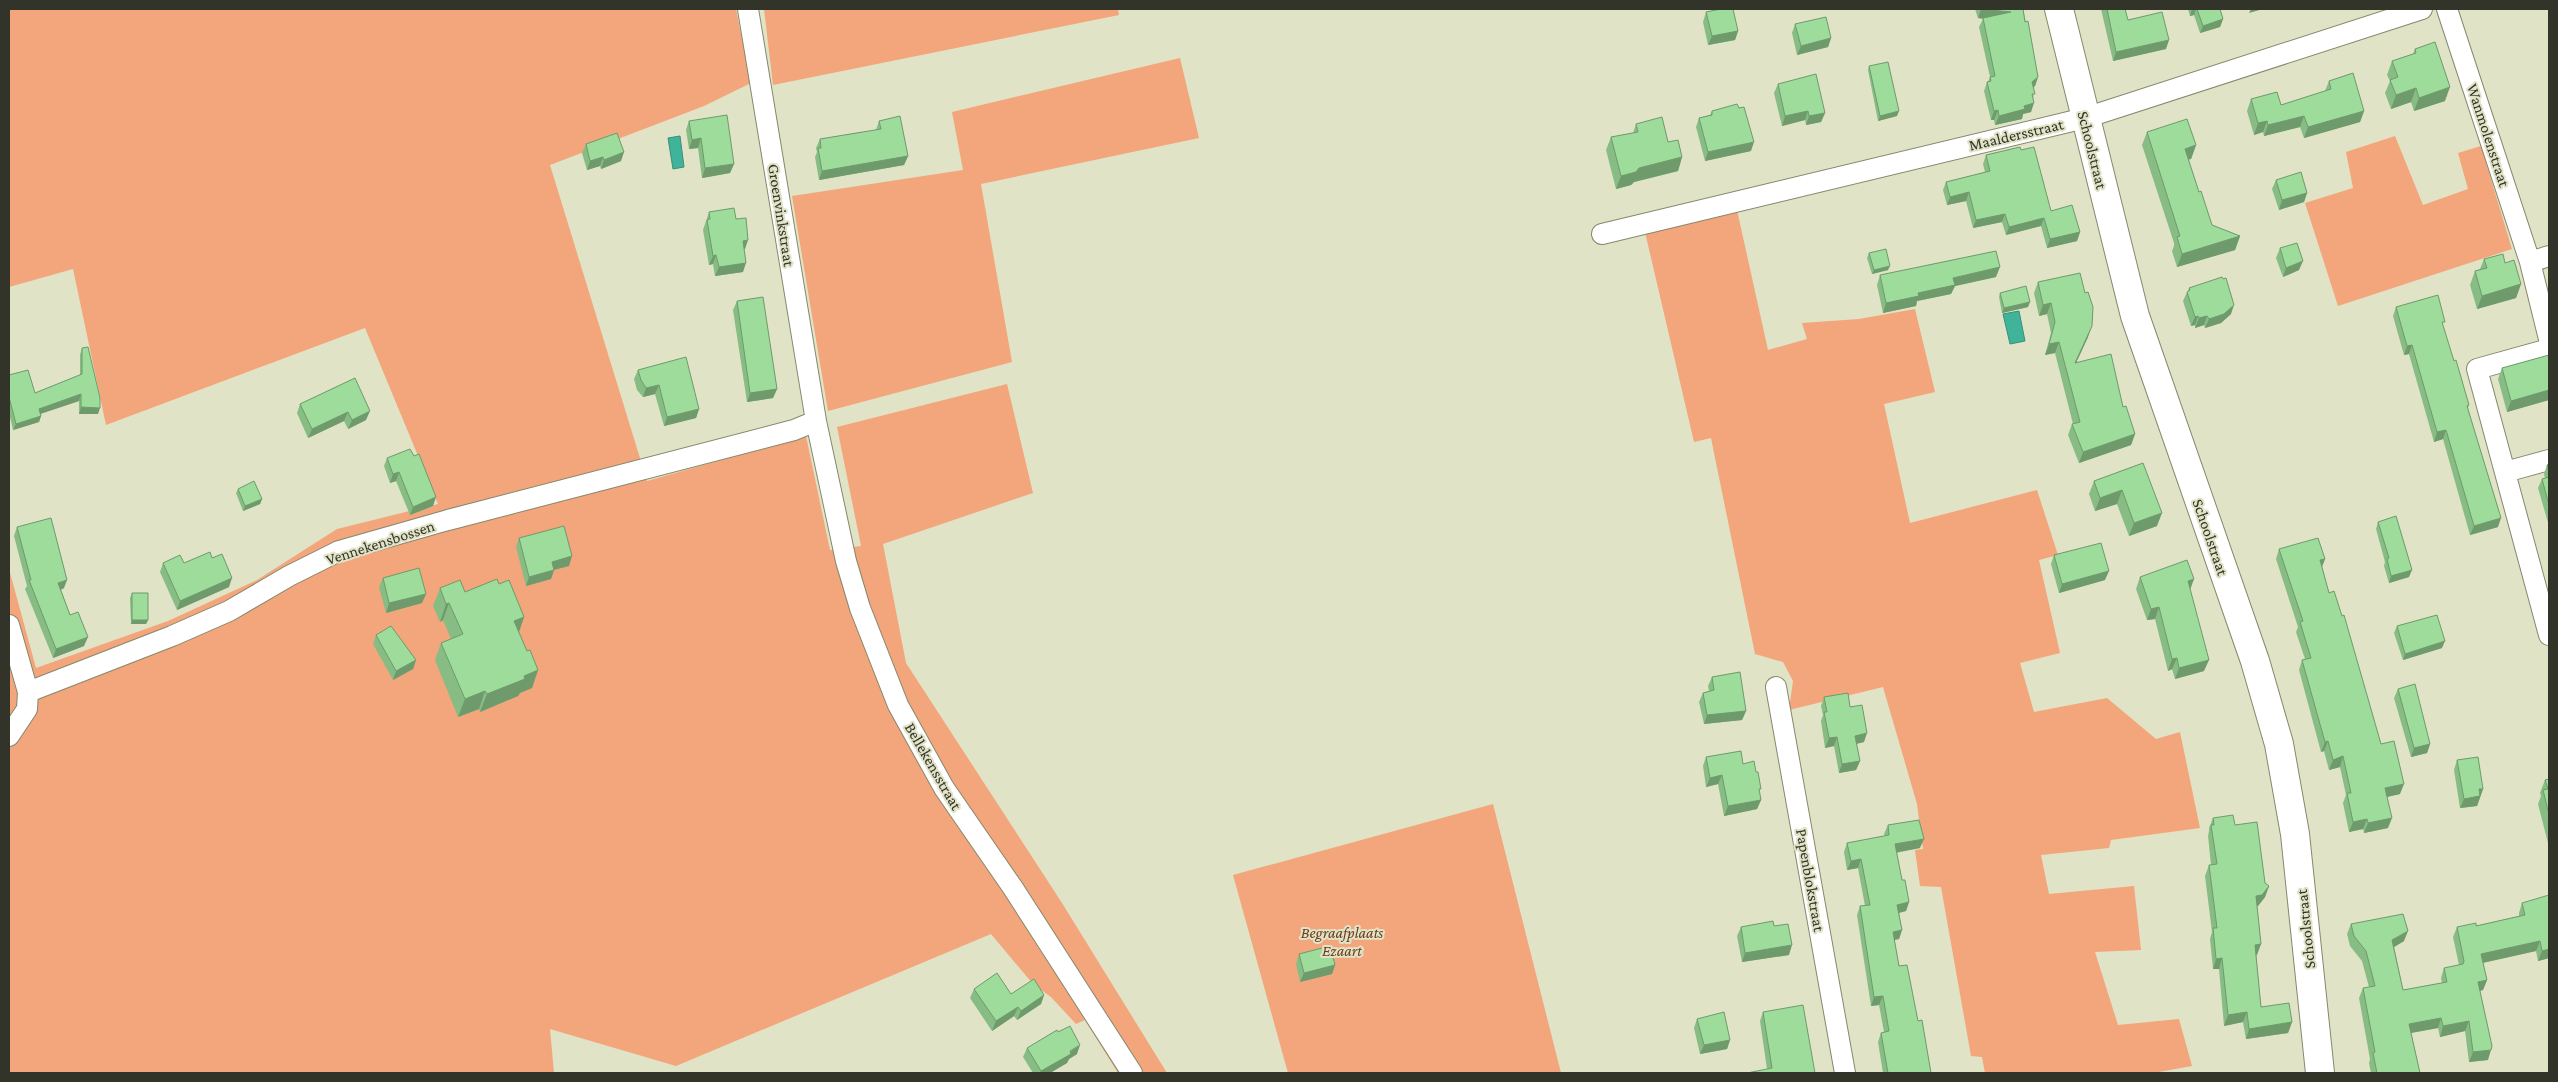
<svg xmlns="http://www.w3.org/2000/svg" width="2558" height="1082" font-family="'Crimson Pro',serif">
<style>
.green{fill:#f3a57b}
.water{fill:#40b49a;stroke:#3c8e78}
.lines{fill:none;stroke-linecap:round;stroke-linejoin:round}
.street-casing{stroke:#85886d;stroke-width:22}
.secondary-casing{stroke:#85886d;stroke-width:30}
.street{stroke:#fff;stroke-width:20}
.secondary{stroke:#fff;stroke-width:28}
.wall{fill:#87bd84}
.shaded-wall{fill:#6e9a6c}
.building{fill:#9ddc9a;stroke:#6e9a6c}
.labels{text-anchor:middle;stroke-width:4;stroke-linejoin:round;paint-order:stroke}
.street-label{font-size:16px;fill:#333429;stroke:#e0e3c6}
.park-label{font-size:16px;font-style:italic;fill:#6e3a1d;stroke:#e0e3c6}
</style>
<rect width="100%" height="100%" fill="#e0e3c6"/>
<path class="green" d="M9,9H736L751,83L704,106L550,165L647,481L806,436L830,550L861,546L837,427L1007,384L1033,493L883,544L906,663L1062,903L1167,1073H1118L1085,1020L1076,1024L1051,997L1033,984L991,934L676,1066L550,1029L554,1073H9V569L36,668L168,621L257,580L337,529L438,504L365,328L106,425L73,269L9,287Z
M764,9H1118L1119,15L773,85Z
M1180,58L1199,138L981,184L1012,362L828,411L792,196L963,170L952,112Z
M2395,136L2423,205L2468,189L2458,153L2481,146L2512,249L2338,306L2305,203L2353,188L2346,152Z
M1737,210L1768,350L1807,339L1802,323L1859,319L1915,309L1935,392L1884,404L1910,523L2037,490L2058,555L2039,560L2060,653L2020,663L2034,712L2107,698L2156,739L2180,732L2200,828L2111,840L2109,848L2041,855L2049,894L2134,886L2141,950L2095,952L2118,1025L2179,1019L2192,1066L2153,1073H1985L1982,1057L1971,1056L1941,887L1920,886L1915,850L1923,849L1917,804L1883,687L1789,710L1793,681L1783,662L1755,654L1711,438L1694,442L1645,232Z
M1493,804L1561,1073H1288L1233,875Z"/>
<path class="water" d="M680,136L684,167L673,169L668,138Z
M2019,311L2025,341L2010,344L2003,314Z"/>
<g class="lines">
<g class="street-casing">
<path id="street" d="M748,9L816,421L846,561L860,608L898,705L944,788L1013,888L1132,1073
M2447,9L2530,262L2549,339
M1602,234L2085,118L2422,9
M2530,262L2549,256
M2549,349L2477,369L2549,635
M2505,472L2549,460
M9,625L28,692L172,636L229,611L289,576L339,551L448,520L794,430L816,421
M1776,687L1845,1073
M9,736L27,709L28,692"/>
</g>
<g class="secondary-casing">
<path id="secondary" d="M2059,9L2135,316L2255,661L2279,744L2295,834L2320,1073"/>
</g>
<use href="#street" class="street"/>
<use href="#secondary" class="secondary"/>
</g>
<path class="wall" d="M1975,9H2023L2038,77L2035,86L2034,87L2033,100L2031,112L2023,114L2022,119L1995,125L1994,120H1991L1984,91L1987,82H1988L1990,77L1979,27L1983,19L1978,18Z
M2101,9H2125L2128,20L2166,49L2113,61Z
M2188,9H2220L2223,19L2220,27L2200,33L2194,15L2190,16Z
M1706,12L1738,31L1735,40L1708,45L1703,22Z
M1795,24L1831,38L1828,47L1797,55L1792,33Z
M2415,49L2445,101L2414,111L2411,102L2391,109L2385,93L2390,81L2387,75L2392,61L2413,54Z
M1869,66L1897,116L1878,121L1868,70Z
M2329,81L2364,111L2360,122L2304,138L2300,127L2264,136L2263,132L2254,135L2247,111L2251,99L2281,105L2325,91Z
M1778,84L1825,113L1821,122L1806,125L1805,120L1782,126L1774,93Z
M1712,111L1751,151L1705,161L1696,127L1699,118L1710,115Z
M689,121L734,164L730,173L702,178L698,148L689,149L686,130Z
M879,121L908,156L904,165L819,180L815,157L817,152L816,148L820,139L876,130Z
M1636,124L1668,142L1682,157L1678,171L1634,182L1631,185L1616,189L1606,150L1611,137L1633,133Z
M2147,132L2196,145L2191,159H2188L2199,192L2212,225L2240,236L2235,250L2177,267L2172,251L2174,246V243L2142,145Z
M586,144L621,161L601,169L600,166L587,170L582,153Z
M2021,150L2051,211L2080,232L2077,241L2047,248L2041,226L2006,235L2002,222L1973,228L1966,201L1947,205L1943,190L1946,182L1985,172L1983,164L1986,155Z
M2276,180L2307,193L2304,202L2279,210L2272,189Z
M709,212L736,219L745,249H744L743,272L715,276L713,264L709,265L703,230Z
M2280,248L2299,270L2283,277L2276,258Z
M1869,253L1888,270L1872,274L1867,258Z
M2484,259L2505,263L2521,284L2516,298L2477,309L2470,285L2475,271L2480,269Z
M1880,275L1996,277L1955,286L1951,294L1917,301L1916,306L1883,313L1877,285Z
M2038,282L2088,337L2076,363L2123,407L2135,434L2131,445L2079,463L2068,435L2072,424H2073L2055,353L2045,355L2051,333L2047,314L2039,316L2034,293Z
M2189,288L2231,314L2221,323L2205,328L2204,325L2195,328V325L2191,326L2183,301L2187,292L2188,291Z
M2000,293L2028,307L2002,313L1999,297Z
M737,301L777,389L773,398L747,402L733,310Z
M2396,307L2443,327L2454,361L2469,405L2468,408L2498,527L2470,535L2443,439L2434,442L2409,354L2404,355L2393,316Z
M82,348L98,414H79V401L40,414L41,416L39,422L13,430L9,413V375L35,393L80,375V355Z
M2549,355V400L2507,412L2498,379L2502,368Z
M638,370L699,409L696,418L664,426L655,394L643,397L637,390L634,379Z
M355,378L366,420L348,429L344,421L308,438L297,413L300,404Z
M387,458L433,506L410,515L396,481L390,483L384,466Z
M2143,463L2157,526L2129,536L2117,504L2095,511L2089,494L2094,481Z
M2549,464V526L2538,488L2542,479L2545,478L2544,474L2547,465Z
M238,489L262,499L260,504L243,511L236,493Z
M2378,522L2409,577L2389,583L2384,566L2385,562L2376,529Z
M17,527L64,588L61,590L70,615L84,646L53,658L25,589L27,586L14,536Z
M519,538L569,566L554,570L551,579L526,586L516,547Z
M2279,549L2325,559L2322,567L2329,593L2381,744L2400,794L2387,797L2388,828L2364,833L2363,829L2349,832L2343,803L2346,795L2340,767L2329,770L2324,751L2321,752L2299,670L2302,660L2305,659L2296,632L2298,627L2276,559Z
M2054,555L2105,580L2059,593L2051,564Z
M212,558L229,587L177,610L160,572L163,563H184Z
M2140,577L2190,589L2204,671L2175,679L2172,669L2168,671L2155,619L2147,620L2136,589Z
M383,578L426,594L422,603L386,613L379,587Z
M499,584L524,617L519,632L527,651L538,670L532,688L520,693L518,696L480,712L479,709L458,717L435,660L441,643L451,639L443,620L440,622L433,606L440,588L465,592Z
M132,593L148,620L146,624H131L130,598Z
M2397,626L2442,648L2403,660L2394,633Z
M376,635L416,660L413,669L393,680L373,644Z
M1712,677L1746,711L1742,720L1704,724L1699,702L1703,693L1709,691L1708,686Z
M2398,689L2430,744L2427,753L2411,757L2394,698Z
M1824,697L1850,707L1864,742L1856,744L1860,761L1856,770L1839,773L1834,746L1825,748L1821,721L1823,715L1821,706Z
M1706,757L1743,764L1759,794L1761,800L1757,809L1724,816L1718,784L1706,787L1703,766Z
M2457,760L2483,789L2477,806L2460,808L2454,770Z
M2549,779V847L2538,804L2541,796L2540,793L2545,780Z
M2213,818L2235,825L2265,883L2269,886L2265,897L2258,906H2257L2261,944L2256,955L2261,1007L2292,1022L2288,1033L2246,1039L2243,1022L2224,1026L2219,969H2213L2210,939L2212,932L2205,876L2209,865H2211L2208,836L2209,831V828Z
M1888,825L1920,848L1896,853L1902,880L1909,902L1906,911L1899,913L1902,930L1899,939L1894,940L1899,966L1918,1021L1931,1073H1883L1878,1042L1881,1033L1884,1032L1879,1005L1871,1006L1857,915L1860,906H1865L1858,868L1847,870L1844,852L1847,843L1885,836L1884,834Z
M2522,903L2549,958L2538,961L2536,951L2483,963L2487,980L2483,990L2480,991L2488,1060L2469,1062L2465,1031L2440,1037L2438,1028L2411,1033L2420,1073H2371L2369,1063L2370,1059L2359,998L2363,988L2369,987L2362,961L2350,946L2347,934L2351,924L2404,941L2394,947L2403,990L2442,983L2441,978L2444,968L2459,965L2453,937L2457,927L2476,926L2519,916V913Z
M1774,926L1789,955L1742,962L1737,936L1741,927Z
M1299,954L1335,965L1332,974L1300,982L1296,964Z
M974,989L1011,994L1044,995L1041,1004L1017,1020L1014,1016L992,1031L970,998Z
M1763,1012L1815,1073L1767,1069L1760,1021Z
M1697,1019L1730,1040L1727,1049L1700,1054L1694,1028Z
M1027,1048L1077,1054L1069,1059L1067,1063L1050,1073H1033L1023,1057Z"/>
<path class="shaded-wall" d="M1981,9L2011,12L2008,21L1978,18Z
M2192,9H2196L2194,15L2190,16Z
M2251,9H2263L2249,13Z
M2223,19L2220,27L2200,33L2203,26Z
M1738,31L1735,40L1708,45L1712,36Z
M1831,38L1828,47L1797,55L1801,46Z
M2169,40L2166,49L2113,61L2116,52Z
M2038,77L2035,86L2029,91L2032,82Z
M2450,87L2445,101L2414,111L2419,98Z
M2416,88L2411,102L2391,109L2396,95Z
M2034,103L2031,112L2023,114L2022,119L1995,125L1999,116L2024,106Z
M1998,110L1994,120H1991L1994,111Z
M1808,111L1805,120L1782,126L1785,116Z
M1899,111L1897,116L1878,121L1880,116Z
M2364,111L2360,122L2304,138L2308,127Z
M1825,113L1821,122L1806,125L1809,116Z
M2304,116L2300,127L2264,136L2268,125Z
M2267,121L2263,132L2254,135L2258,123Z
M701,138L698,148L689,149L692,140Z
M1754,142L1751,151L1705,161L1708,152Z
M2196,145L2191,159L2180,162L2185,149Z
M624,152L621,161L601,169L604,160Z
M908,156L904,165L819,180L822,171Z
M603,157L600,166L587,170L590,161Z
M1682,157L1678,171L1634,182L1631,185L1616,189L1621,176L1639,168Z
M734,164L730,173L702,178L705,168Z
M1969,192L1966,201L1947,205L1950,197Z
M2307,193L2304,202L2279,210L2282,200Z
M2005,214L2002,222L1973,228L1976,220Z
M2044,218L2041,226L2006,235L2009,227Z
M2080,232L2077,241L2047,248L2050,239Z
M2240,236L2235,250L2177,267L2182,254Z
M748,240L745,249L739,250L743,241Z
M716,255L713,264L709,265L713,256Z
M2303,261L2299,270L2283,277L2286,268Z
M746,263L743,272L715,276L719,267Z
M1890,266L1888,270L1872,274L1874,270Z
M2000,267L1996,277L1955,286L1951,294L1917,301L1916,306L1883,313L1886,303L1918,293L1953,278Z
M2521,284L2516,298L2477,309L2482,296Z
M2030,302L2028,307L2002,313L2004,308Z
M2051,303L2047,314L2039,316L2043,305Z
M2234,305L2231,314L2221,323L2205,328L2209,319Z
M2198,316L2195,325L2191,326L2195,317Z
M2207,316L2204,325L2195,328L2199,318Z
M2092,326L2088,337L2071,374L2075,363Z
M2059,342L2055,353L2045,355L2049,344Z
M2412,345L2409,354L2404,355L2407,346Z
M659,385L655,394L643,397L646,388Z
M777,389L773,398L747,402L750,393Z
M2549,390V400L2507,412L2511,401Z
M81,394L79,401L37,415L39,409Z
M81,407L100,408L98,414H79Z
M699,409L696,418L664,426L667,417Z
M370,411L366,420L348,429L352,420Z
M348,412L344,421L308,438L312,429Z
M41,416L39,422L13,430L16,424Z
M2446,430L2443,439L2434,442L2437,432Z
M2135,434L2131,445L2079,463L2083,452Z
M399,472L396,481L390,483L393,474Z
M2122,490L2117,504L2095,511L2100,498Z
M436,497L433,506L410,515L413,507Z
M262,499L260,504L243,511L245,506Z
M2162,513L2157,526L2129,536L2134,523Z
M2501,518L2498,527L2470,535L2474,526Z
M572,556L569,566L549,571L552,562Z
M2325,559L2321,569L2320,560Z
M554,570L551,579L526,586L529,577Z
M2412,570L2409,577L2389,583L2391,576Z
M2109,571L2105,580L2059,593L2062,584Z
M232,578L229,587L177,610L180,601Z
M2194,579L2190,590L2188,581Z
M67,580L64,588L55,592L58,583Z
M426,594L422,603L386,613L389,603Z
M449,603L443,620L440,622L446,604Z
M2159,607L2155,619L2147,620L2151,609Z
M524,617L518,635L514,621Z
M132,620H148L146,624H131Z
M88,637L84,646L53,658L56,649Z
M2445,641L2442,648L2403,660L2405,654Z
M2177,658L2172,669L2168,671L2172,659Z
M416,660L413,669L393,680L396,671Z
M2209,660L2204,671L2175,679L2179,668Z
M538,670L532,688L520,693L518,696L480,712L487,694L524,676Z
M485,691L479,709L458,717L465,699Z
M1746,711L1742,720L1704,724L1707,715Z
M1867,733L1864,742L1851,745L1855,736Z
M1837,737L1834,746L1825,748L1829,738Z
M2328,741L2324,751L2321,752L2325,742Z
M2430,744L2427,753L2411,757L2414,748Z
M2343,756L2340,767L2329,770L2333,760Z
M1860,761L1856,770L1839,773L1842,764Z
M1722,775L1718,784L1706,787L1710,778Z
M2404,784L2400,794L2382,798L2385,788Z
M2479,789H2483L2477,806L2460,808L2464,799Z
M1761,800L1757,809L1724,816L1728,806Z
M2392,818L2388,828L2364,833L2368,823Z
M2367,819L2363,829L2349,832L2353,822Z
M1924,839L1920,848L1892,853L1895,844Z
M1861,859L1858,868L1847,870L1851,861Z
M2269,886L2265,897L2258,906H2252L2256,896Z
M1909,902L1906,911L1894,914L1897,905Z
M1902,930L1899,939L1889,941L1893,932Z
M2408,931L2404,941L2389,950L2392,940Z
M2540,941L2536,951L2477,964L2481,954Z
M2261,944L2257,955L2252,956L2255,945Z
M1792,945L1789,955L1742,962L1745,953Z
M2549,949V958L2538,961L2542,951Z
M2222,958L2219,969H2213L2216,959Z
M1335,965L1332,974L1300,982L1304,973Z
M2487,980L2483,990L2474,992L2478,982Z
M1044,995L1041,1004L1017,1020L1021,1011Z
M1883,996L1879,1005L1871,1006L1874,997Z
M1018,1007L1014,1016L992,1031L996,1021Z
M2247,1012L2243,1022L2224,1026L2228,1015Z
M2441,1018L2438,1028L2405,1034L2409,1024Z
M2469,1021L2465,1031L2440,1037L2443,1026Z
M2292,1022L2288,1033L2246,1039L2249,1029Z
M1730,1040L1727,1049L1700,1054L1704,1045Z
M1080,1045L1077,1054L1069,1059L1067,1063L1050,1073H1040L1041,1071Z
M2491,1050L2488,1060L2469,1062L2473,1052Z"/>
<path class="building" d="M1721,9H1733L1738,31L1712,36L1706,12Z
M1981,9H2023L2025,22L2028,21L2038,77L2032,82L2035,94H2032L2034,103L2024,106L2025,109L1999,116L1998,110L1994,111L1987,82L1991,81L1990,77L1995,76L1983,18L2011,12Z
M2107,9H2125L2128,20L2162,12L2169,40L2116,52Z
M2197,9H2220L2223,19L2203,26Z
M1826,17L1831,38L1801,46L1795,24Z
M2435,42L2450,87L2419,98L2416,88L2396,95L2390,80L2398,77L2392,61L2416,53L2415,49Z
M1888,62L1899,111L1880,116L1869,66Z
M2353,73L2364,111L2308,127L2304,116L2268,125L2267,121L2258,123L2251,99L2277,92L2281,105L2331,89L2329,81Z
M1816,74L1825,113L1809,116L1808,111L1785,116L1778,84Z
M1737,104L1739,108L1744,107L1754,142L1708,152L1699,118L1712,115V111Z
M727,115L734,164L705,168L701,138L692,140L689,121Z
M900,116L908,156L822,171L818,148H821L820,139L881,129L879,121Z
M1662,117L1668,142L1678,140L1682,157L1639,168L1636,172L1621,176L1611,137L1638,132L1636,124Z
M2187,119L2196,145L2185,149L2199,192L2201,191L2212,225L2240,236L2182,254L2177,237L2180,236L2178,230L2147,132Z
M617,133L624,152L604,160L603,157L590,161L586,144Z
M2020,147L2021,150L2034,147L2051,211L2072,205L2080,232L2050,239L2044,218L2009,227L2005,214L1976,220L1969,192L1950,197L1946,182L1990,171L1986,155Z
M2301,172L2307,193L2282,200L2276,180Z
M734,208L736,219L746,218L748,240L743,241L746,263L719,267L716,255L713,256L707,220L710,219L709,212Z
M2297,243L2303,261L2286,268L2280,248Z
M1886,249L1890,266L1874,270L1869,253Z
M1996,251L2000,267L1953,278L1955,285L1918,293L1919,296L1886,303L1880,275Z
M2503,254L2505,263L2514,260L2521,284L2482,296L2475,271L2487,268L2484,259Z
M2080,273L2085,293L2088,292L2093,307L2092,326L2075,363L2111,354L2123,407L2126,406L2135,434L2083,452L2072,424L2080,422L2059,342L2049,344L2055,322L2051,303L2043,305L2038,282Z
M2222,277L2223,279L2226,278L2234,305L2224,314L2209,319L2207,316L2199,318L2198,316L2195,317L2187,292L2190,290L2189,288Z
M2026,286L2030,302L2004,308L2000,293Z
M2438,295L2445,322H2442L2454,361L2456,360L2469,405L2467,406L2501,518L2474,526L2446,430L2437,432L2412,345L2407,346L2396,307Z
M763,297L777,389L750,393L737,301Z
M88,347L100,398V408L81,407V394L39,409L41,416L16,424L9,397V375L28,370L35,393L82,374V348Z
M2549,355V390L2511,401L2502,368Z
M686,357L699,409L667,417L659,385L646,388L641,380L638,370Z
M355,378L370,411L352,420L348,412L312,429L300,404Z
M410,449L414,456L419,454L436,497L413,507L399,472L393,474L387,458Z
M2143,463L2162,513L2134,523L2122,490L2100,498L2094,481Z
M2549,464V472L2547,465Z
M2549,477V505L2542,479Z
M254,481L262,499L245,506L238,489Z
M2396,516L2412,570L2391,576L2387,559L2389,558L2378,522Z
M51,518L67,580L58,583L70,615L78,612L88,637L56,649L29,580H31L17,527Z
M564,526L572,556L552,562L554,570L529,577L519,538Z
M2318,538L2325,559L2320,560L2329,593L2334,591L2342,616L2344,615L2381,744L2394,741L2404,784L2385,788L2392,818L2368,823L2367,819L2353,822L2347,793H2351L2343,756L2333,760L2328,741L2325,742L2302,660L2311,658L2300,622L2303,621L2279,549Z
M2101,543L2109,571L2062,584L2054,555Z
M210,552L212,558L222,554L232,578L180,601L163,563L180,555L184,563Z
M2187,560L2194,579L2188,581L2209,660L2179,668L2177,658L2172,659L2159,607L2151,609L2140,577Z
M419,568L426,594L389,603L383,578Z
M497,579L499,584L509,580L524,617L514,621L527,651L530,650L538,670L524,676L525,679L487,694L485,691L465,699L441,643L463,634L449,603L446,604L440,588L460,580L465,592Z
M132,593H148V620H132Z
M2437,615L2445,641L2405,654L2397,626Z
M391,626L416,660L396,671L376,635Z
M1740,672L1746,711L1707,715L1703,693L1714,690L1712,677Z
M2415,684L2430,744L2414,748L2398,689Z
M1848,693L1850,707L1862,705L1867,733L1855,736L1860,761L1842,764L1837,737L1829,738L1824,712H1827L1824,697Z
M1741,751L1743,764L1754,761L1756,772H1758L1761,789H1759L1761,800L1728,806L1722,775L1710,778L1706,757Z
M2478,757L2483,789H2479L2480,796L2464,799L2457,760Z
M2549,779V815L2543,790L2548,789L2545,780Z
M2233,815L2235,825L2257,822L2265,883L2269,886L2262,895L2256,896L2261,944L2255,945L2261,1007L2289,1003L2292,1022L2249,1029L2247,1012L2228,1015L2222,958L2216,959L2213,928H2217L2209,865L2217,864L2211,825H2214L2213,818Z
M1919,820L1924,839L1895,844L1902,880H1905L1909,902L1897,905L1902,930L1893,932L1899,966L1907,965L1918,1021L1922,1020L1931,1073H1888L1881,1033L1889,1031L1883,996L1874,997L1860,906L1870,905L1861,859L1851,861L1847,843L1889,835L1888,825Z
M2549,895V949L2542,951L2540,941L2481,954L2487,980L2478,982L2492,1046L2491,1050L2473,1052L2469,1021L2443,1026L2441,1018L2409,1024L2420,1073H2377L2373,1053L2375,1052L2363,988L2375,986L2366,951L2354,936L2351,924L2403,914L2408,931L2392,940L2403,990L2447,982L2444,968L2463,964L2464,961L2457,927L2476,923V926L2525,915L2522,903Z
M1773,921L1774,926L1788,924L1792,945L1745,953L1741,927Z
M1330,946L1335,965L1304,973L1299,954Z
M997,973L1011,994L1034,979L1044,995L1021,1011L1018,1007L996,1021L974,989Z
M1803,1005L1815,1073H1747L1772,1068L1763,1012Z
M1724,1012L1730,1040L1704,1045L1697,1019Z
M1070,1026L1080,1045L1070,1051L1071,1054L1041,1071L1027,1048L1057,1030L1058,1032Z"/>
<g class="labels">
<g class="street-label">
<text transform="translate(2016 134) rotate(-13)" y="6">Maaldersstraat</text>
<text transform="translate(2489 135) rotate(72)" y="6">Wanmolenstraat</text>
<text transform="translate(2093 150) rotate(76)" y="6">Schoolstraat</text>
<text transform="translate(782 215) rotate(81)" y="6">Groenvinkstraat</text>
<text transform="translate(2211 537) rotate(71)" y="6">Schoolstraat</text>
<text transform="translate(380 542) rotate(-18)" y="6">Vennekensbossen</text>
<text transform="translate(934 766) rotate(60)" y="6">Bellekensstraat</text>
<text transform="translate(1811 880) rotate(80)" y="6">Papenblokstraat</text>
<text transform="translate(2305 929) rotate(-96)" y="6">Schoolstraat</text>
</g>
<g class="park-label">
<text x="1342" y="938">Begraafplaats<tspan x="1342" dy="18">Ezaart</tspan></text>
</g>
</g>
<rect width="2558" height="1082" fill="none" stroke="#333429" stroke-width="20"/>
</svg>
